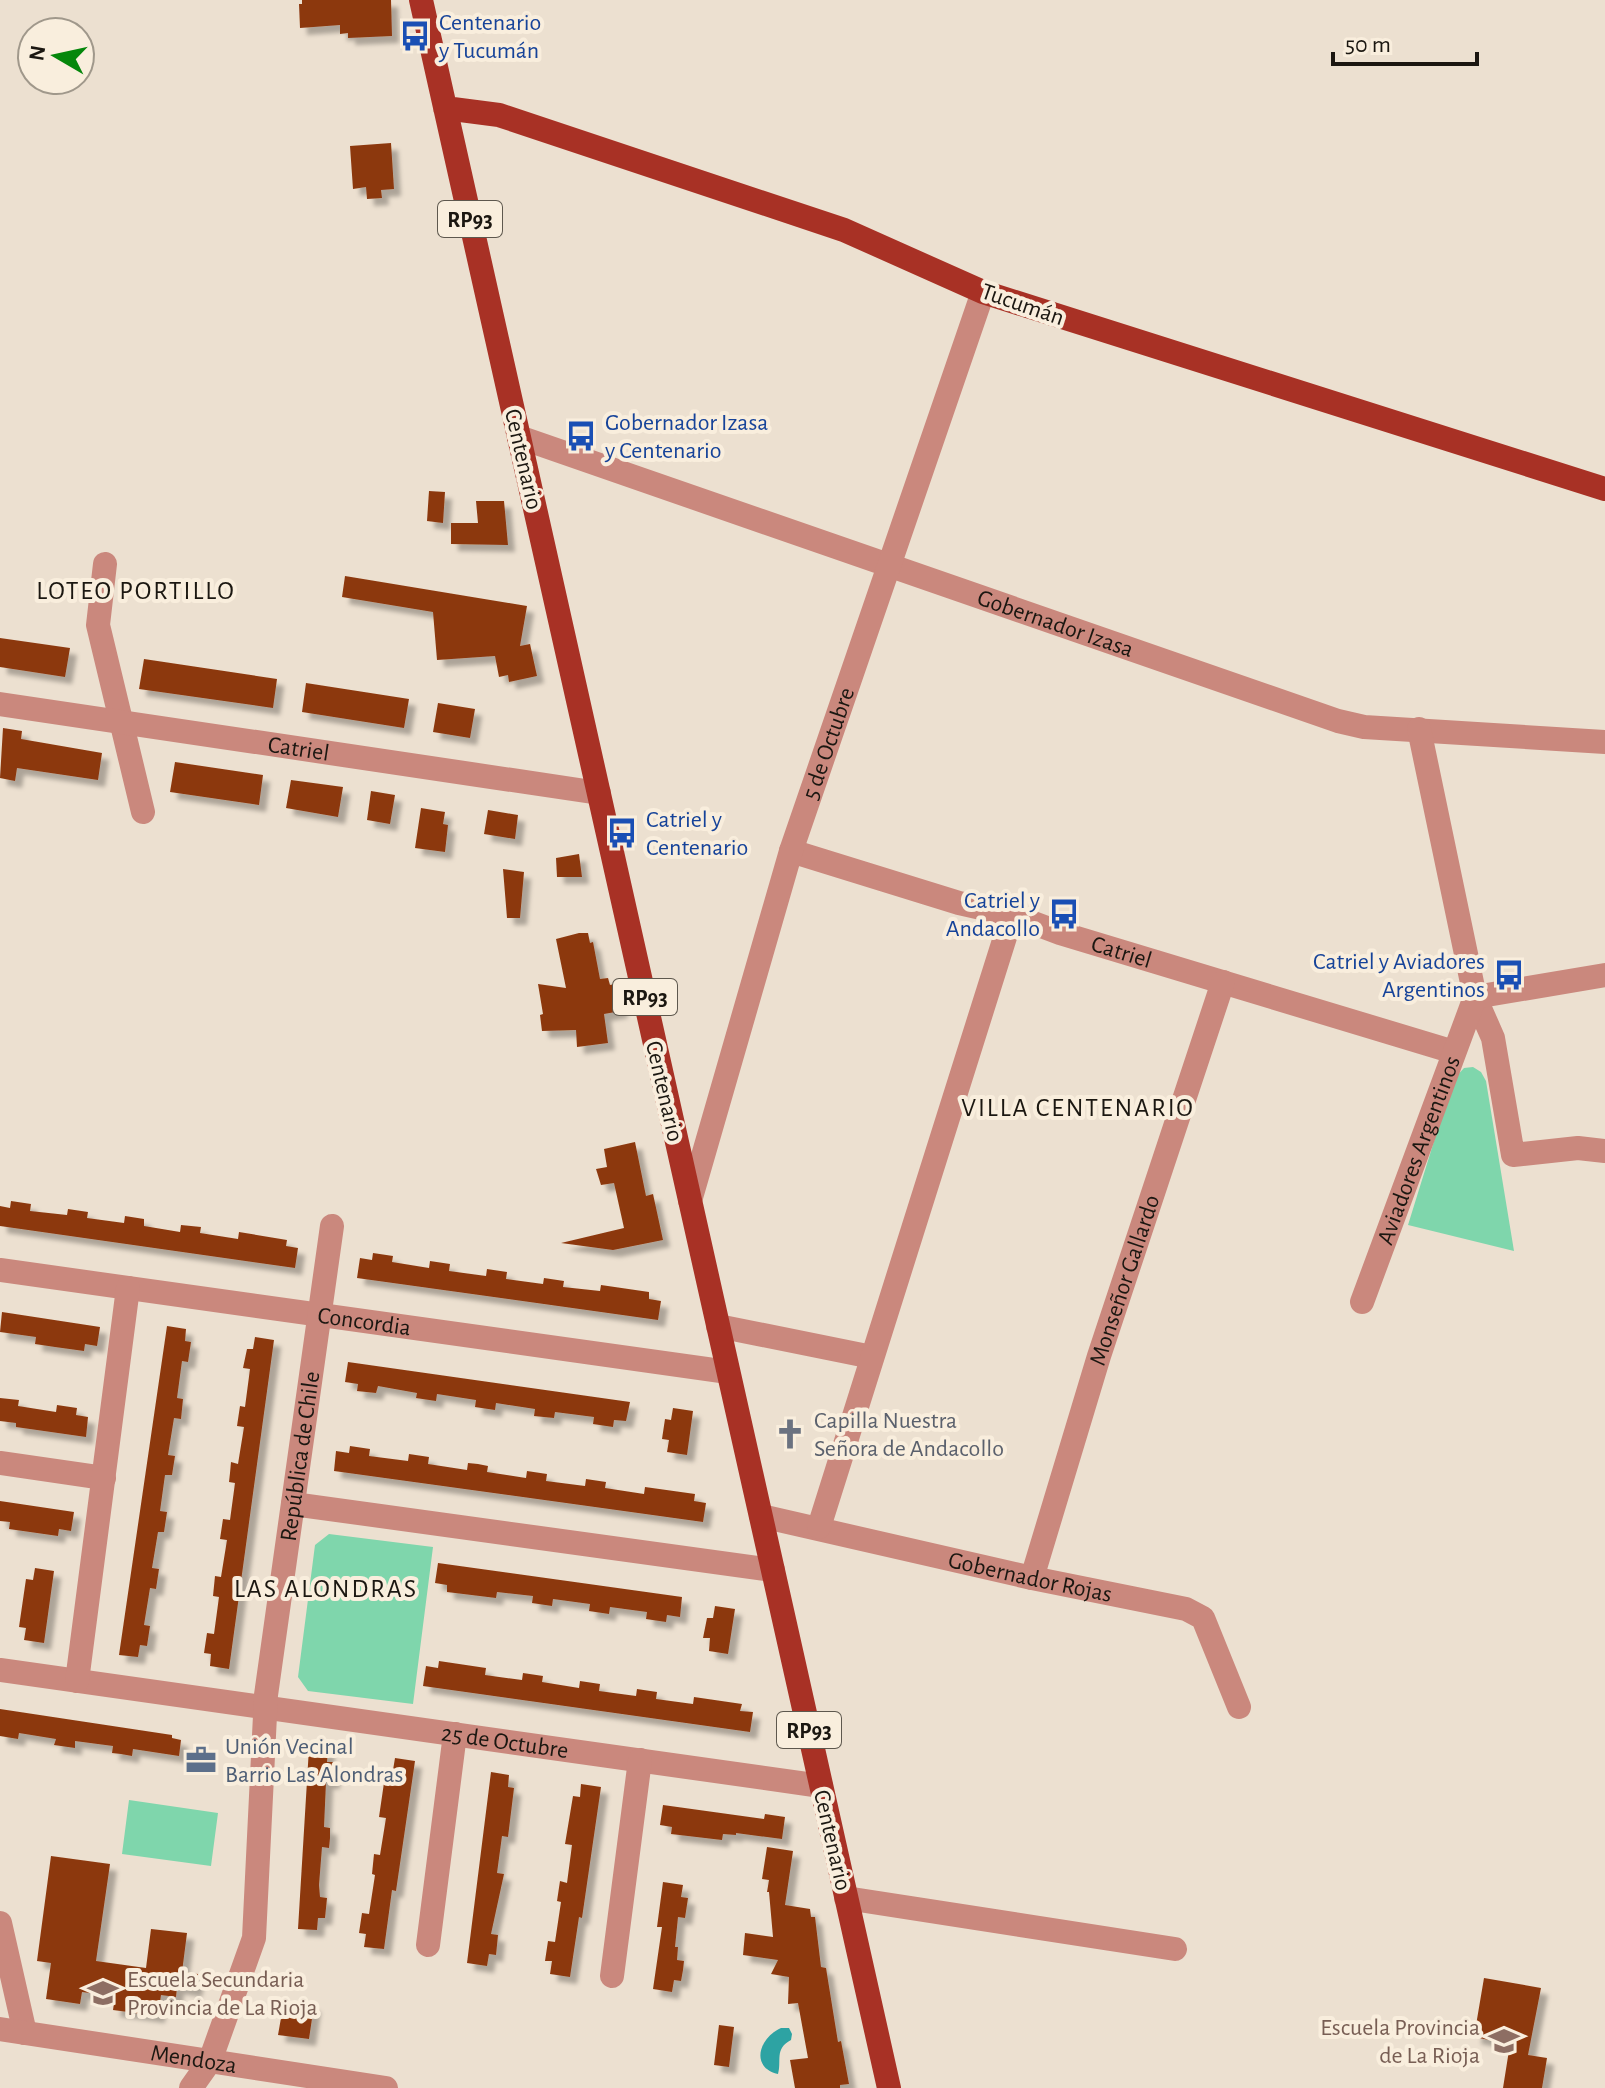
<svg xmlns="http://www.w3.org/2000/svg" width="1605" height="2088" font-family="'Alegreya Sans',sans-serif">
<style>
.green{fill:#7fd6ac}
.water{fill:#2da3a3}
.building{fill:#8c380e;filter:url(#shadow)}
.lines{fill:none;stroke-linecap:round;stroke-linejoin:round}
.minor{stroke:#ca887d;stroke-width:24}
.major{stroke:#a83125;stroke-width:24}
.labels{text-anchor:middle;stroke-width:8;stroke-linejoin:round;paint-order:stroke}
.shield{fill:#f9eedd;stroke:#5e584e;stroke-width:2}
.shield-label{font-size:22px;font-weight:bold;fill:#1b1711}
.transit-label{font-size:24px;fill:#164399;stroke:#f9eedd;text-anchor:start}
.street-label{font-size:24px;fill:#1b1711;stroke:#f9eedd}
.worship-label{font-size:24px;fill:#5b616d;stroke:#f9eedd;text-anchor:start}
.service-label{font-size:24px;fill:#4e5e75;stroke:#f9eedd;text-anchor:start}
.education-label{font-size:24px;fill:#785e54;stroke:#f9eedd;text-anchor:start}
.neighbourhood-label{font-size:26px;letter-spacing:2px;fill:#1b1711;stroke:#f9eedd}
</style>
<defs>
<filter id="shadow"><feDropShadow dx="7" dy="7" stdDeviation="2" flood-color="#0004"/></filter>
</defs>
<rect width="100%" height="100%" fill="#ece0d0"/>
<path class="green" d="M1473,1067L1481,1072L1486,1081L1514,1251L1408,1225L1453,1080L1464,1068Z
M329,1534L433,1547L413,1704L308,1691L298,1677L315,1545Z
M129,1800L218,1813L211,1866L122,1854Z"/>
<path class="water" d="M781,2028H789L792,2034L791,2040C774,2049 782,2061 778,2074C749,2067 760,2037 781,2028Z"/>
<path class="building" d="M302,0H391L392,36L348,38V33L340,34V25L300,28L299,4H302Z
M391,143L394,189L381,190L382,198L367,199L366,187L353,189L350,146Z
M429,491L445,492L443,523L427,521Z
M476,501H504L508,545L451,544V523H478Z
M345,576L527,606L520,646L530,644L537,676L509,682L508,675L499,677L495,656L437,660L433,612L342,597Z
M0,638L70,648L65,677L0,667Z
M144,659L277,679L273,708L139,689Z
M306,683L409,699L404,728L302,712Z
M438,703L475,709L470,738L433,732Z
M3,728L22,731L21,739L102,753L98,780L17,768L15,781L0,778Z
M175,762L263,775L259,805L170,792Z
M291,780L343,787L338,817L286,808Z
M371,791L395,795L390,824L367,820Z
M421,808L445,812L443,824L448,825L445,852L415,848Z
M488,810L518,815L515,839L484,834Z
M579,854L582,877H557L556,858Z
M503,869L524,872L520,918H507Z
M579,933H588L590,943L593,942L600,979L608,978L610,985L615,984L621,1011L604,1014L608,1043L577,1047L576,1030L542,1031L540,1015L543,1014L538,984L566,988L556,939Z
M635,1142L646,1196L653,1194L663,1240L613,1250L561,1243L624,1228L614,1183L601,1185L596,1169L607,1167L604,1149Z
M11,1201L31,1204L30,1211L67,1215L68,1209L88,1212L87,1218L124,1223L125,1216L144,1219V1226L180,1232L181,1225L201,1227L200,1233L238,1239L239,1232L287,1240L286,1246L298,1248L295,1268L0,1226V1206L10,1208Z
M373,1253L393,1256L392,1262L429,1268L430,1261L450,1264L449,1271L486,1276L487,1269L507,1272L506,1279L543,1284L544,1278L564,1281L563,1287L600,1291L601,1285L649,1292V1299L661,1301L658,1320L357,1278L360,1258L372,1260Z
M2,1312L100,1327L97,1346L85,1344L84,1351L55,1347L35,1344L36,1337L0,1332Z
M167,1326L186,1329L185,1341L191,1342L188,1362L182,1361L177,1398L183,1399L181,1419L174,1418L168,1455L175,1456L172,1475H165L160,1511L167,1512L164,1532H158L152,1568L159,1569L156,1589L150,1588L144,1625L150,1626L147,1646L140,1645L138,1657L119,1655Z
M255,1337L274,1340L229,1669L210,1666L211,1654L204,1653L207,1633L214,1634L219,1597L213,1596L215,1576L221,1577L227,1540L220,1539L223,1519L230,1520L235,1483L229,1482L230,1473L231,1462L238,1464L244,1427L237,1426L240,1406L245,1407L250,1369L243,1368L247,1349H253Z
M348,1362L630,1402L626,1421L614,1420L613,1427L593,1424L594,1417L555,1412L554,1418L534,1416L535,1409L496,1403L495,1410L475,1407L476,1400L437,1394L436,1401L416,1398L417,1393L378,1386L376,1393L357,1391L358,1384L345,1382Z
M0,1398L19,1400L18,1406L56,1412L57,1405L77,1408L76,1415L88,1417L86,1437L16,1427V1423L0,1421Z
M673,1408L693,1411L687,1455L667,1452L669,1440L662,1439L665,1419L671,1420Z
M350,1446L370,1449L369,1456L408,1461L409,1454L429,1457L428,1464L467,1470L468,1463L478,1464L488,1466L487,1472L526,1478L527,1471L547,1474L546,1481L585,1486L586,1479L606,1482L605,1488L644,1494L645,1487L695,1494L694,1501L706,1503L703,1522L334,1471L336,1451L349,1453Z
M0,1501L74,1512L71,1531L59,1529L58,1536L9,1529L10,1522L0,1521Z
M438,1563L682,1597L680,1617L667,1615L666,1622L646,1619L647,1612L610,1607L609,1614L589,1611L590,1604L553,1599L552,1606L532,1603L533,1596L497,1592L496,1598L447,1592V1585L435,1583Z
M35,1568L54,1571L44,1643L24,1640L26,1628L19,1627L26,1579L33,1580Z
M715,1606L735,1609L728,1654L709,1651L710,1638H703L707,1618H713Z
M439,1661L486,1668L485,1675L522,1680L523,1673L543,1676L542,1682L579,1688L580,1681L600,1684L599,1691L636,1696L637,1689L657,1692L656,1699L693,1704L694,1697L742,1704L740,1711L753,1712L750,1732L423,1686L426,1666L438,1668Z
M0,1709L172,1735V1738L181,1740L179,1756L133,1749L132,1756L121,1754L112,1753L113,1746L75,1741V1748L54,1745L56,1739L19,1733L18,1739L0,1736Z
M309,1748L328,1749L327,1762H334L333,1782H326L324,1827L330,1828V1838L329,1848L322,1847L319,1885L320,1897L327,1898L325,1918H318L317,1930L298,1929Z
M395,1758L415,1761L396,1891L392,1890L384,1949L364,1947L366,1934L359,1933L362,1913L369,1914L375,1875L372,1874L374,1854L380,1855L386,1818L379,1817L386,1769L393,1770Z
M491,1772L509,1775L508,1787L514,1788L508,1837L502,1836L497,1873L504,1874L491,1934L498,1935L496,1955L489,1954L487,1966L467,1963Z
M581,1784L601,1787L582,1918L579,1917L570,1977L550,1974L552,1961H545L548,1941L555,1942L561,1902L557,1901L560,1881L567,1883L572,1845L565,1844L573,1796L580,1797Z
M663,1805L764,1819L765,1814L785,1817L782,1839L736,1833V1835L723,1834L722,1840L671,1834L672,1827L660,1825Z
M767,1847L793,1851L785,1905L810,1909L811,1917H815L821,1967L826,1968L838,2042L841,2041L849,2084L840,2085V2088H795L790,2060L808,2058L798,2003L788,2004L789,1977L771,1974L778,1960L743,1955L745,1933L773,1937L769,1892H767L769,1880L762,1879Z
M51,1856L110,1864L96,1961L146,1968L151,1929L187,1933L182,1972L198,1974L195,1990L177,1987L176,1997L161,1995L158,2016L113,2010L115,1996L82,1992L80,2004L46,1999L51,1963L37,1961Z
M663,1882L683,1885L681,1897L688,1898L685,1918L678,1917L675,1947H678L677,1960L684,1961L683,1970L681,1981L674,1980L672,1992L653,1989L662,1927H657Z
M1484,1978L1541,1988L1528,2055L1547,2058L1542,2088H1503L1510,2044L1474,2037Z
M284,2001L314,2005L309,2039L278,2035Z
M719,2025L734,2027L729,2067L714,2065Z"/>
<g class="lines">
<g class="minor">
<path id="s1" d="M519,437L1338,721L1364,727L1605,742"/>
<path d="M105,564L98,625L143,812"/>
<path id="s2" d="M0,704L599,793"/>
<path d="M1419,729L1475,997L1493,1038L1513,1155L1578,1148L1605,1151"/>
<path id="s3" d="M791,851L959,903L1012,915L1060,933L1454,1052"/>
<path id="s4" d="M690,1201L791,851L983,292"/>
<path id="s5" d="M0,1270L728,1372"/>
<path id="s6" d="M1362,1302L1475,997L1605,975"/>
<path d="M718,1326L872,1357"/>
<path d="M0,1463L104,1478"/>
<path d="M293,1504L773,1570"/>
<path id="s7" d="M761,1516L1032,1578L1186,1609L1203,1618L1239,1707"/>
<path d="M819,1527L1012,915"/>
<path id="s8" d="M1032,1578L1099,1356L1223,982"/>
<path id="s9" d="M0,1670L821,1786"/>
<path d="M77,1681L128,1288"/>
<path d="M846,1898L1175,1949"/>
<path d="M0,1923L25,2033"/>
<path d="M428,1945L455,1734"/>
<path d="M612,1976L640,1760"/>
<path id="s10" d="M0,2029L386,2088"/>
<path id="s11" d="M191,2088L210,2061L254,1938L266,1695L332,1226"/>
</g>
<path class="major" d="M421,0L889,2088
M445,108L499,115L844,230L983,292L1605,489"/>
</g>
<defs>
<g id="bus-bare" transform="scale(2.4)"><path d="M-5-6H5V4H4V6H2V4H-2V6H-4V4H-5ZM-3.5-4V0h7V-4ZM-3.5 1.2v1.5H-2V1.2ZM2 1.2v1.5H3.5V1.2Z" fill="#1a4fb4" stroke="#f9eedd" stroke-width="2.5" paint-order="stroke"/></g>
<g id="church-bare" transform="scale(2.4)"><path d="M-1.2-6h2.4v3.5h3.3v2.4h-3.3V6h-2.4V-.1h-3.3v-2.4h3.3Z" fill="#6b7280" stroke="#f9eedd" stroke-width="2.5" paint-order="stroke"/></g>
<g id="office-bare" transform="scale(2.4)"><path d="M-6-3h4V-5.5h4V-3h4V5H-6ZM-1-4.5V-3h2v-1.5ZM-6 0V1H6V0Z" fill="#5c6f8a" stroke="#f9eedd" stroke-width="2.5" paint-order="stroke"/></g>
<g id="school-bare" transform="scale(2.4)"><path d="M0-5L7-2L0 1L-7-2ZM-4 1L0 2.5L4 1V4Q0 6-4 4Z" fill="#8d6e63" stroke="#f9eedd" stroke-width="2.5" paint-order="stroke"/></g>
</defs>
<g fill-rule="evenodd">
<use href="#bus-bare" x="415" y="36"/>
<use href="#bus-bare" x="581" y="436"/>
<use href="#bus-bare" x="622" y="833"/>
<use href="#bus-bare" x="1064" y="914"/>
<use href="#bus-bare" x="1509" y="975"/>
<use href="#church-bare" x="790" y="1434"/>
<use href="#office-bare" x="201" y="1760"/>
<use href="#school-bare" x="103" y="1993"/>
<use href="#school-bare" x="1504" y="2041"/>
</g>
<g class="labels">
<g class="shield">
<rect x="438" y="201" width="64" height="36" rx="6"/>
<rect x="613" y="979" width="64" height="36" rx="6"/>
<rect x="777" y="1712" width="64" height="36" rx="6"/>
</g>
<g class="shield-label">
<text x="470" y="227">RP93</text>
<text x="645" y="1005">RP93</text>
<text x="809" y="1738">RP93</text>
</g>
<g class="transit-label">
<text x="439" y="30">Centenario<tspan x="439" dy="28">y Tucumán</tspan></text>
<text x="605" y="430">Gobernador Izasa<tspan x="605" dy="28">y Centenario</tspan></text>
<text x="646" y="827">Catriel y<tspan x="646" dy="28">Centenario</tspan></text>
<text x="1040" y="908" text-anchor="end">Catriel y<tspan x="1040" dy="28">Andacollo</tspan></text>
<text x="1485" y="969" text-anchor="end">Catriel y Aviadores<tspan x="1485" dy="28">Argentinos</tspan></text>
</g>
<g class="street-label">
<text transform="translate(1023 304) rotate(19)" y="8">Tucumán</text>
<text transform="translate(524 459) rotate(77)" y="8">Centenario</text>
<text dy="8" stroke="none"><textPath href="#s1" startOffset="568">Gobernador Izasa</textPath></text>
<text dy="8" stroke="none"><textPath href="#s4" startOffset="478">5 de Octubre</textPath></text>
<text dy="8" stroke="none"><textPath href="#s2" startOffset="302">Catriel</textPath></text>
<text dy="8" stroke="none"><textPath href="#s3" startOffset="346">Catriel</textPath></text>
<text transform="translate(665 1091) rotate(77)" y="8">Centenario</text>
<text dy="8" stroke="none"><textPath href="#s6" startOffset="162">Aviadores Argentinos</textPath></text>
<text dy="8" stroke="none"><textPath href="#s8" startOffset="312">Monseñor Gallardo</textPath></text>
<text dy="8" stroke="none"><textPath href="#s5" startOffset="368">Concordia</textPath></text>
<text dy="8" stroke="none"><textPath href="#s11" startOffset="648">República de Chile</textPath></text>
<text dy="8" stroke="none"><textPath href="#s7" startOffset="276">Gobernador Rojas</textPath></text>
<text dy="8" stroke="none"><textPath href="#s9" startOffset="510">25 de Octubre</textPath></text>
<text transform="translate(833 1840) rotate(77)" y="8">Centenario</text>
<text dy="8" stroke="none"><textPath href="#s10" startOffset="196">Mendoza</textPath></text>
</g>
<g class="worship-label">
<text x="814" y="1428">Capilla Nuestra<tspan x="814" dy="28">Señora de Andacollo</tspan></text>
</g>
<g class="service-label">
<text x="225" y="1754">Unión Vecinal<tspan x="225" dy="28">Barrio Las Alondras</tspan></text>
</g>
<g class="education-label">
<text x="127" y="1987">Escuela Secundaria<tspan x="127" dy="28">Provincia de La Rioja</tspan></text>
<text x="1480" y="2035" text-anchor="end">Escuela Provincia<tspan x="1480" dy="28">de La Rioja</tspan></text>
</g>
<g class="neighbourhood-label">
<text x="136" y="599">LOTEO PORTILLO</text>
<text x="1078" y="1116">VILLA CENTENARIO</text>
<text x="326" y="1597">LAS ALONDRAS</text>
</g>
</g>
<g transform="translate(56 56) rotate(279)"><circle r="38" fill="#f9eedd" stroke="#a0988b" stroke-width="2"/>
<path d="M0-6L14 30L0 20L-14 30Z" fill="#05870b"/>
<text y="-12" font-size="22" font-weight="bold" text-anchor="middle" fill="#1b1711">N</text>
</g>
<path d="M1333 52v12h144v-12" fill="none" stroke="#1b1711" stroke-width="4"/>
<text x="1345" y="52" font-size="24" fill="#1b1711" stroke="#f9eedd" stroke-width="6" paint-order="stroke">50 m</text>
</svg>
